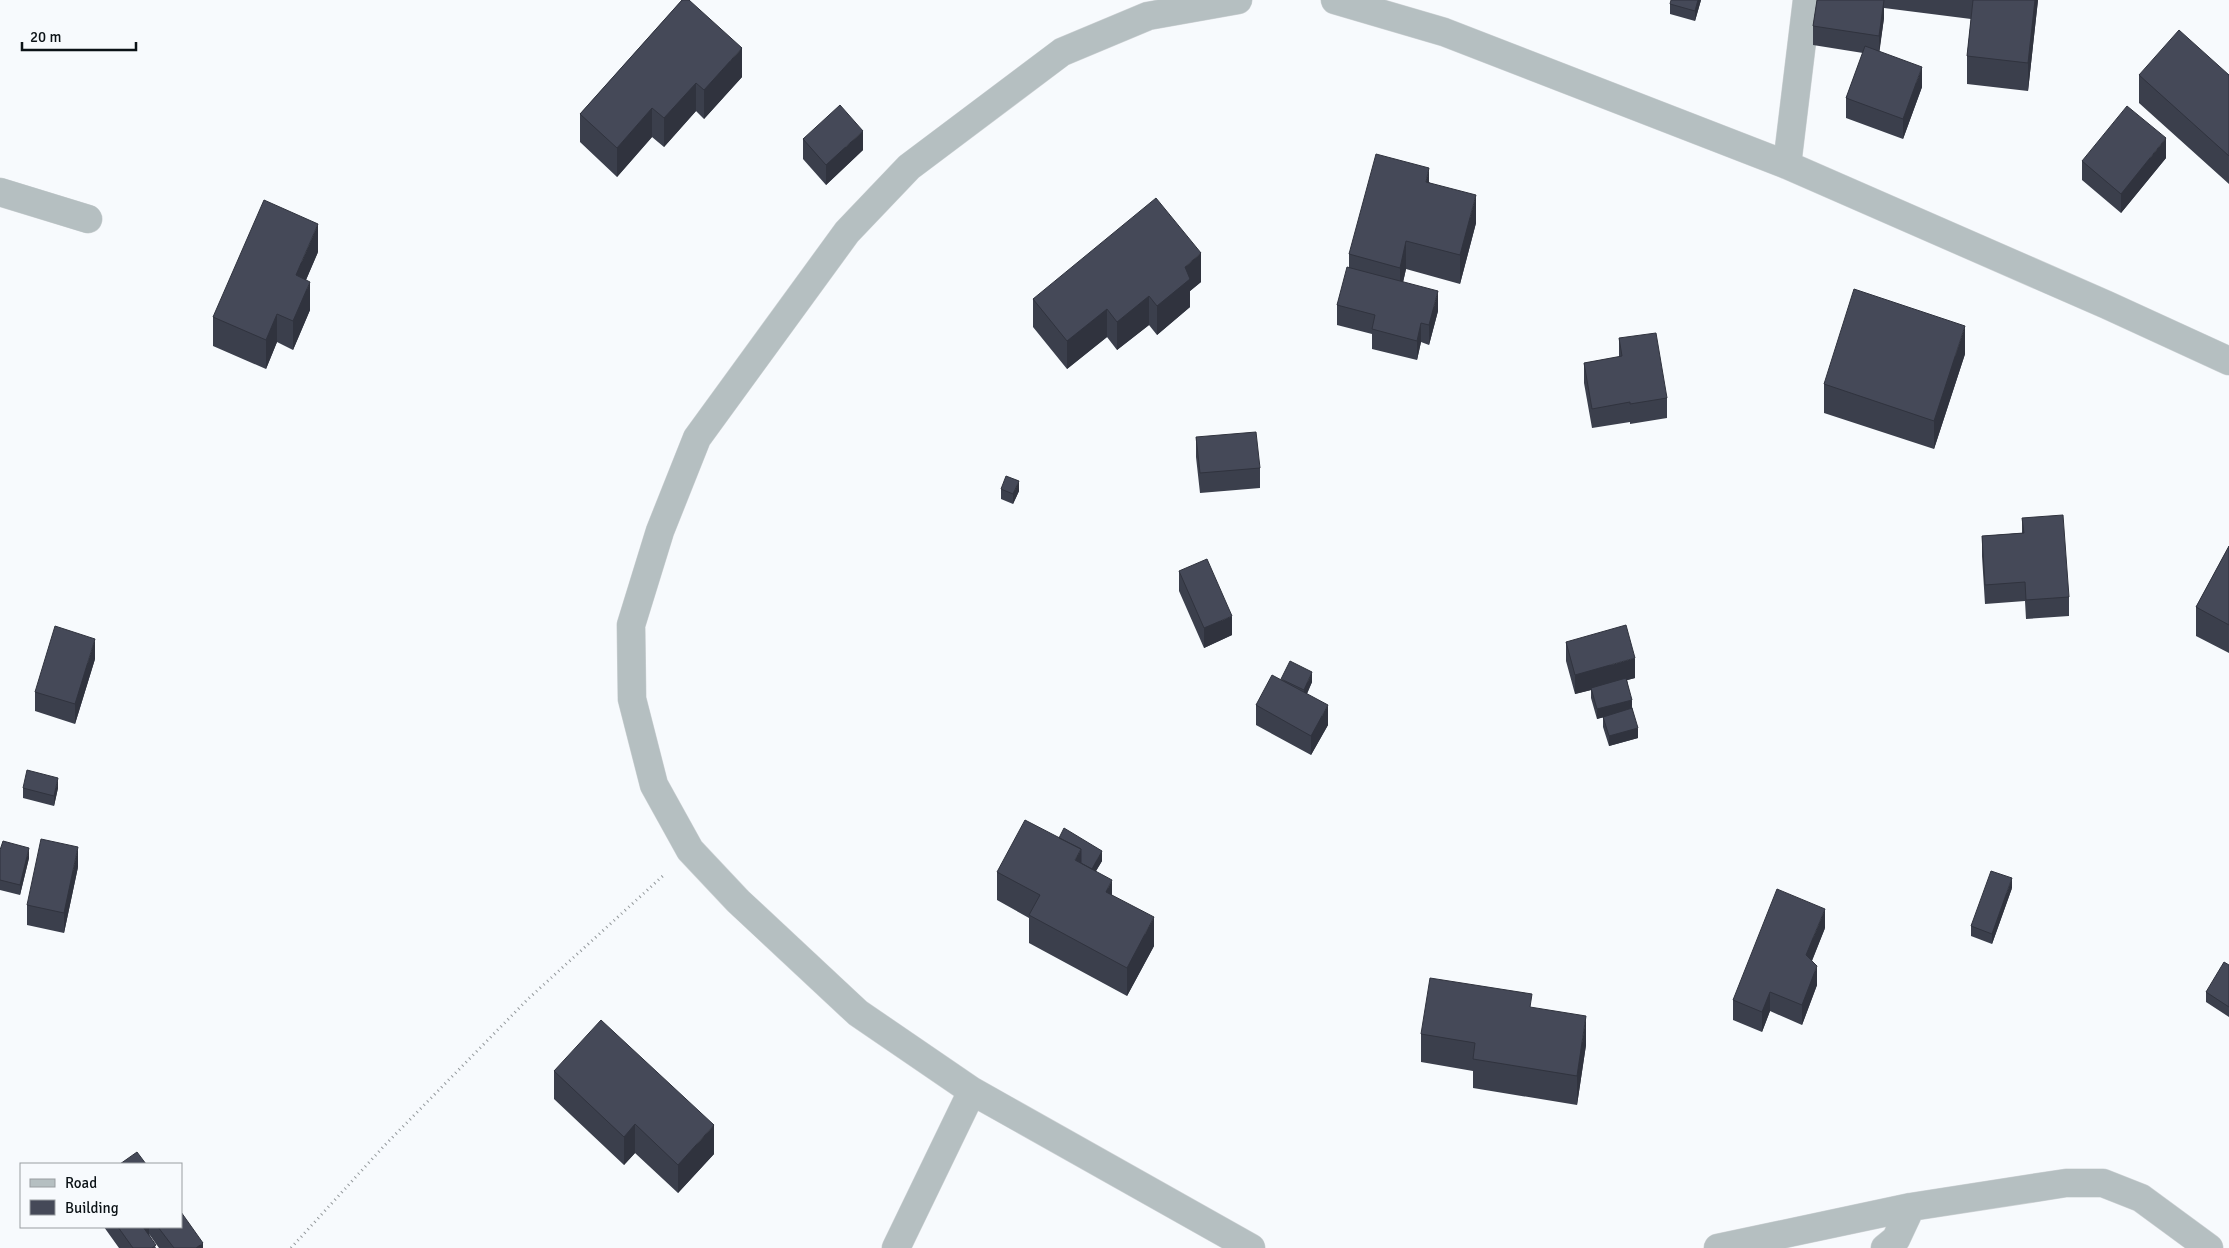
<svg xmlns="http://www.w3.org/2000/svg" width="2229" height="1248" font-family="Signika,sans-serif">
<style>
.lines{fill:none;stroke-linecap:round;stroke-linejoin:round}
.minor-casing{stroke:#d1d5d8;stroke-width:29}
.path{stroke:#94999c;stroke-width:3;stroke-dasharray:1 4;stroke-linecap:butt}
.minor{stroke:#b5bfc1;stroke-width:28}
.wall{fill:#3b3f4c}
.shaded-wall{fill:#30333e}
.building{fill:#454958;stroke:#30333e}
</style>
<rect width="100%" height="100%" fill="#f7fafd"/>
<g class="lines">
<g class="minor-casing">
<path id="minor" d="M1335,0L1444,32L1787,165L2107,305L2229,361
M1787,165L1807,0
M0,192L88,219
M972,1091L858,1013L738,901L690,850L654,785L632,699L631,625L660,531L697,438L847,232L909,167L1062,52L1148,16L1238,0
M896,1248L972,1091L1251,1248
M1718,1248L1911,1207L2066,1183H2103L2141,1198L2209,1248
M1885,1248L1896,1239L1911,1207"/>
</g>
<path class="path" d="M291,1248L384,1146L528,999L665,874"/>
<use href="#minor" class="minor"/>
</g>
<path class="wall" d="M682,0L742,77L704,119L696,111L664,147L652,137L617,177L580,142V114Z
M1701,0L1695,21L1670,14V4Z
M1817,0H2038L2028,91L1967,84V56L1971,19L1884,8V18L1879,52L1922,87L1903,139L1846,118V98L1863,53L1813,45V26Z
M2139,75H2229V184L2139,103Z
M803,139L863,150L826,185L803,159Z
M2166,158L2121,213L2082,180V161Z
M1429,182L1476,223L1460,284L1406,269L1403,282L1438,311L1429,345L1421,342L1417,360L1372,349V334L1337,325V305L1349,268V254Z
M318,252L306,280L310,310L293,350L277,342L266,369L213,346V317Z
M1201,282L1190,291V307L1157,335L1149,325L1117,350L1107,337L1067,369L1033,327V299Z
M1619,338L1667,398V418L1630,424V422L1592,428L1584,383V363L1619,357Z
M1965,354L1934,449L1824,413V384Z
M1196,437L1260,468V488L1200,493L1196,457Z
M1001,489L1019,491L1013,504L1001,499Z
M2022,518L2069,597V616L2026,619L2025,601L1985,604L1982,556V536L2022,533Z
M2229,546V653L2196,636V607Z
M1179,571L1232,635L1204,648L1179,591Z
M1566,642L1635,678L1627,680L1638,738L1609,746L1603,727V717L1597,719L1591,698V690L1575,694L1566,661Z
M95,659L75,724L35,711V692Z
M1281,680L1312,682L1307,694L1328,725L1311,755L1256,725V705Z
M23,788H58L54,806L23,798Z
M0,850L29,858L20,895L0,890Z
M1102,861L1096,871L1112,895L1154,946L1127,996L1029,943V918L997,900V872Z
M78,867L64,933L27,925V905Z
M2012,888L1992,944L1971,936V926Z
M1825,928L1812,961L1817,985L1802,1025L1770,1011L1762,1032L1733,1020V1000Z
M2229,965V1017L2206,1002V992Z
M1532,1008L1586,1045L1577,1105L1473,1088V1071L1421,1062V1034Z
M554,1071L714,1154L678,1193L635,1153L624,1165L554,1099Z
M104,1227H181L203,1248H159L149,1234L156,1248H119Z"/>
<path class="shaded-wall" d="M1698,0H1701L1695,21V11Z
M1884,0V18L1879,55V36Z
M2035,0H2038L2028,91V63Z
M742,48V77L704,119V90Z
M1922,67V87L1903,139V119Z
M696,83V111L664,147V118Z
M652,108V137L617,177V148Z
M863,131V150L826,185V165Z
M2166,138V158L2121,213V194Z
M1429,168V197L1426,182Z
M1476,195V223L1460,284V255Z
M318,224V252L296,303V275Z
M1406,241V269L1400,296V268Z
M1201,253V282L1190,291V307L1157,335V306L1185,267Z
M310,282V310L293,350V321Z
M1438,291V311L1429,345V325Z
M1149,296V325L1117,350V322Z
M1107,309V337L1067,369V341Z
M277,314V342L266,369V340Z
M1421,323V342L1417,360V341Z
M1965,326V354L1934,449V421Z
M1019,481V491L1013,504V494Z
M1232,616V635L1204,648V628Z
M95,639V659L75,724V704Z
M1635,658V678L1591,690V688V690L1575,694V675Z
M1312,672V682L1304,700V690Z
M1632,700V710L1597,719V709Z
M1328,705V725L1311,755V736Z
M1638,728V738L1609,746V736Z
M58,778V788L54,806V796Z
M78,847V867L64,933V913Z
M29,848V858L20,895V885Z
M1081,849V878L1075,860Z
M1102,851V861L1090,881V871Z
M2012,878V888L1992,944V934Z
M1112,880V908L1106,892Z
M1825,909V928L1806,975V955Z
M1154,917V946L1127,996V968Z
M1817,966V985L1802,1025V1005Z
M1770,992V1011L1762,1032V1012Z
M1586,1016V1045L1577,1105V1076Z
M635,1124V1153L624,1165V1137Z
M714,1125V1154L678,1193V1165Z
M139,1227H149V1234L139,1241Z
M203,1243V1248H196Z"/>
<path class="building" d="M682,0H689L742,48L704,90L696,83L664,118L652,108L617,148L580,114Z
M1671,0H1698L1695,11L1670,4Z
M1817,0H1884L1879,36L1813,26Z
M1973,0H2035L2028,63L1967,56Z
M2179,30L2229,75V156L2139,75Z
M1865,46L1922,67L1903,119L1846,98Z
M840,105L863,131L826,165L803,139Z
M2127,106L2166,138L2121,194L2082,161Z
M1376,154L1429,168L1426,182L1476,195L1460,255L1406,241L1400,268L1349,254Z
M1156,198L1201,253L1185,267L1190,279L1157,306L1149,296L1117,322L1107,309L1067,341L1033,299Z
M264,200L318,224L296,275L310,282L293,321L277,314L266,340L213,317Z
M1347,267L1438,291L1429,325L1421,323L1417,341L1372,329L1375,315L1337,305Z
M1854,289L1965,326L1934,421L1824,384Z
M1656,333L1667,398L1630,404V402L1592,409L1584,363L1622,356L1619,338Z
M1256,432L1260,468L1200,473L1196,437Z
M1006,476L1019,481L1013,494L1001,489Z
M2063,515L2069,597L2026,600L2025,582L1985,585L1982,536L2024,533L2022,518Z
M2229,546V625L2196,607Z
M1207,559L1232,616L1204,628L1179,571Z
M1626,625L1635,658L1575,675L1566,642Z
M55,626L95,639L75,704L35,692Z
M1290,661L1312,672L1304,690L1281,679Z
M1272,675L1328,705L1311,736L1256,705Z
M1626,678L1632,700L1597,709L1591,688Z
M1632,708L1638,728L1609,736L1603,717Z
M27,770L58,778L54,796L23,788Z
M1025,820L1081,849L1075,860L1112,880L1106,892L1154,917L1127,968L1029,915L1040,895L997,872Z
M1064,828L1102,851L1092,869L1081,863V849L1059,838Z
M41,839L78,847L64,913L27,905Z
M3,841L29,848L20,885L0,880V850Z
M1991,871L2012,878L1992,934L1971,926Z
M1777,889L1825,909L1806,955L1817,966L1802,1005L1770,992L1762,1012L1733,1000Z
M2224,962L2229,965V1007L2206,992Z
M1430,978L1532,994L1530,1007L1586,1016L1577,1076L1473,1059L1475,1043L1421,1034Z
M601,1020L714,1125L678,1165L635,1124L624,1137L554,1071Z
M137,1152L146,1164H120Z
M181,1212L203,1243L196,1248H174L158,1227H181Z
M118,1227H143L156,1245L152,1248H133Z"/>
<rect x="20" y="1163" width="162" height="65" fill="#f7fafd" stroke="#999da1"/>
<rect x="30" y="1179" width="25" height="8" fill="#b5bfc1" stroke="#999da1"/>
<text x="65" y="1188" font-size="15" fill="#0b1216">Road</text>
<rect x="30" y="1200" width="25" height="15" fill="#454958" stroke="#999da1"/>
<text x="65" y="1213" font-size="15" fill="#0b1216">Building</text>
<path d="M22 42v8h114v-8" fill="none" stroke="#0b1216" stroke-width="2.5"/>
<text x="30" y="42" font-size="15" fill="#0b1216" stroke="#f7fafd" stroke-width="4" paint-order="stroke">20 m</text>
</svg>
